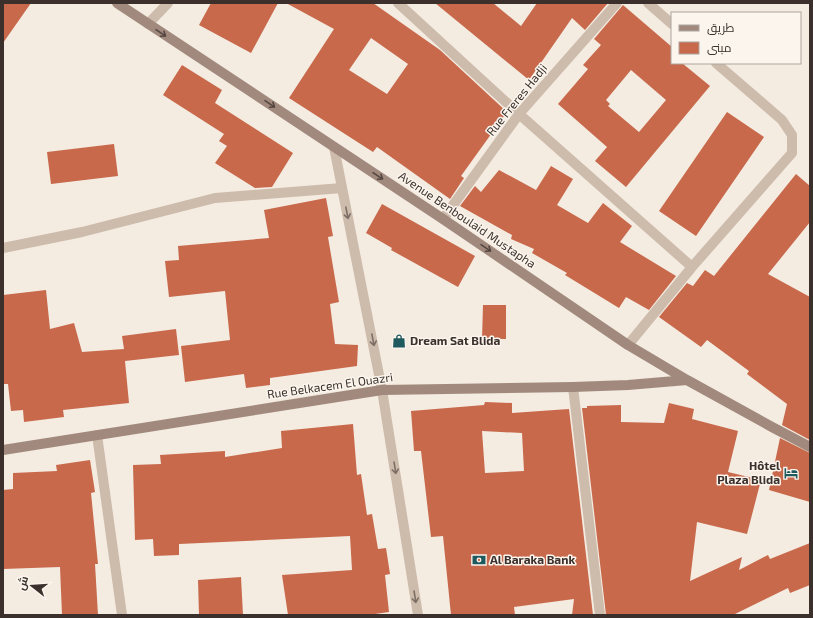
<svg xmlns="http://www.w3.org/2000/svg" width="813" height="618" font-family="'Exo 2',Cairo,sans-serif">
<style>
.building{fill:#c8694b;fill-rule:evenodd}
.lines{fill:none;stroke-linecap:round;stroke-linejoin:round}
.lane{stroke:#cdbbac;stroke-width:10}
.street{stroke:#cdbbac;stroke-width:10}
.secondary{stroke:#a18a7d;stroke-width:10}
.oneway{stroke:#544640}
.oneway2{stroke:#7d6f65}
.labels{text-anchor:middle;stroke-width:3;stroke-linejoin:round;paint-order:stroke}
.street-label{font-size:12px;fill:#3b302b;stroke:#fbf5ee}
.poi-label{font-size:12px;font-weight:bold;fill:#3b302b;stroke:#fbf5ee;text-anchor:start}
</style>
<rect width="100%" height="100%" fill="#f4ebe1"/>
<path class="building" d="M3,3H31L3,43Z
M211,3H278L251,53L199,25Z
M286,3H373L440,50L507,112L461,176L464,178L450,199L377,147L373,152L289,98L334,29ZM371,38L408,64L387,94L349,70Z
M435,3H493L521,26L537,3H608L585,30L572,18L529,80Z
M623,5L672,47V63H682L710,86L626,187L595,161L607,147L558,104L588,69L583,65L601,45L594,39ZM631,70L666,100L639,132L608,106L610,104L606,100Z
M182,65L222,90L215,103L293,153L272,187L255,188L215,163L227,146L219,141L224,134L163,95Z
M727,112L764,137L696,236L659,211Z
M114,144L118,176L51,184L47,152Z
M551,166L573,179L557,205L588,223L603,203L632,226L620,242L676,276L649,310L626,297L619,308L565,275L567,273L532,253L534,249L511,239L512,235L460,206L475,186L481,192L499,170L536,190Z
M796,174L810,186V222L768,274L810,297V440L782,425L787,404L747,374L749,371L707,340L701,347L659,317L687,283L693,286L705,270L714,276Z
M326,198L333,236L328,237L339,302L330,304L335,344L358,345L357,366L270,378V385L246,388L244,374L185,382L181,346L230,340L225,291L169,297L165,261L179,260L178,246L269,238L264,210Z
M382,204L475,256L458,287L391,250L392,248L366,233Z
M46,290L50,329L74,323L82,352L124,349L122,336L176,329L179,355L125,361L129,403L63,410L64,417L24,422L23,410L11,411L8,384H3V295Z
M483,305H506V339H482Z
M485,402L512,403V413L569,409L593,615H572L574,599L514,607L515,615H451L443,536L431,537L421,451H414L411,411L484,405ZM482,431L522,433L524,471L485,473Z
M669,403L694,409L692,419L738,431L728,472L761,480L747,534L697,522L690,581L742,557L739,570L768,555L770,559L810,543V585L790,593L788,588L733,615H606L582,408H587V406L621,405V422L664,423Z
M353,424L357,475L361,474L367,515L372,514L378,549L386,548L390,574L385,575L389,612L368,615H288L282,575L352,570L350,536L179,544V555L154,556L153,539L135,540L133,465L161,464L160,455L225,451V457L282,448L281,431Z
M780,438L810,453V502L769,490Z
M90,460L95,492L91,493L98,564H95L98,615H62L60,567L3,569V490L13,489V473L57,471L56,465Z
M241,577L243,615H199L198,580Z"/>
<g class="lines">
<path class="lane" d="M573,387L600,615"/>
<path class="street" d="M398,3L519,114L692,267
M648,3L672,24
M148,24L168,3
M334,147L382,390L418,615
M443,219L519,114L617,3
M3,248L82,232L215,198L342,188
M628,345L692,267L792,153V135L782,120L716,63
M97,435L122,615"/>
<path class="secondary" d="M117,3L443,219L628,345L687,380L772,427L810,447
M3,450L382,390L573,387L628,385L687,380"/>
</g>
<defs><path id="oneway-shaft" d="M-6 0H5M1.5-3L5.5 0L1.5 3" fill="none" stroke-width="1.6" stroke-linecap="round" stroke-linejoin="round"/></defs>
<g class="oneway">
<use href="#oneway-shaft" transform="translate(161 33) rotate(34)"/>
<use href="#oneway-shaft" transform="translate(270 104) rotate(34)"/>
<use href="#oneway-shaft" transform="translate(378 176) rotate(34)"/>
<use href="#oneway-shaft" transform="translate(486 248) rotate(34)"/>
</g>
<g class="oneway2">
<use href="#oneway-shaft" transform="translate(347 213) rotate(79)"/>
<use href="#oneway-shaft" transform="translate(373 340) rotate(79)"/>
<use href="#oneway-shaft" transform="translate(395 468) rotate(81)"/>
<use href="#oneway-shaft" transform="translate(415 597) rotate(81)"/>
</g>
<defs>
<g id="shop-bare" transform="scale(1.08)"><path d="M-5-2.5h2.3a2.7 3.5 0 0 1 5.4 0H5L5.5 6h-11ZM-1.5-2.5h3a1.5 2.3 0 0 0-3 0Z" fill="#1f5a5e" stroke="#fbf5ee" stroke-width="2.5" paint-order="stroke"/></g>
<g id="hotel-bare" transform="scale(1.08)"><path d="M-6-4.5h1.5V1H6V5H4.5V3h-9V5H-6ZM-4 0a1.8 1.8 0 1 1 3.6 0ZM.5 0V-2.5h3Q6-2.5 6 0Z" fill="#1f5a5e" stroke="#fbf5ee" stroke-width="2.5" paint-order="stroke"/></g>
<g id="bank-bare" transform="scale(1.08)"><path d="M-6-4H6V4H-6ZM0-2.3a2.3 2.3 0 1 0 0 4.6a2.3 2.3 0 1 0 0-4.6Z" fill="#1f5a5e" stroke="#fbf5ee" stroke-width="2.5" paint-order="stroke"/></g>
</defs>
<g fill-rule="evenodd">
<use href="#shop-bare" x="399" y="341"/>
<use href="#hotel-bare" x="791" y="473"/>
<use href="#bank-bare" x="479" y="560"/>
</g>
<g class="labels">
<g class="street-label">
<text transform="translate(517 100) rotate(-51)" y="4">Rue Freres Hadji</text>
<text transform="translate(467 220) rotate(34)" y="4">Avenue Benboulaid Mustapha</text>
<text transform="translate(330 386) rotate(-8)" y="4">Rue Belkacem El Ouazri</text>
</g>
<g class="poi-label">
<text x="410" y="345">Dream Sat Blida</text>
<text x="780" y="470" text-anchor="end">Hôtel<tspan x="780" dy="14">Plaza Blida</tspan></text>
<text x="490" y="564">Al Baraka Bank</text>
</g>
</g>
<rect width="813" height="618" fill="none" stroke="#3b302b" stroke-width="8"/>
<rect x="671" y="12" width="130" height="52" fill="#fbf5ee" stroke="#aea6a0"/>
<rect x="679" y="25" width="20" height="6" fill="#a18a7d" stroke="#aea6a0"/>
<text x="707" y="32" font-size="12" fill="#3b302b">طريق</text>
<rect x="679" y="42" width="20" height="12" fill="#c8694b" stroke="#aea6a0"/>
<text x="707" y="52" font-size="12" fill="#3b302b">مبنى</text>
<g transform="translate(32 586) rotate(287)" stroke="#fbf5ee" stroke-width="3" paint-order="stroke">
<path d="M0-3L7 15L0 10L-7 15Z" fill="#3b302b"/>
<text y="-6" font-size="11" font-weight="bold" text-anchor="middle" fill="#3b302b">ش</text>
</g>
</svg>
